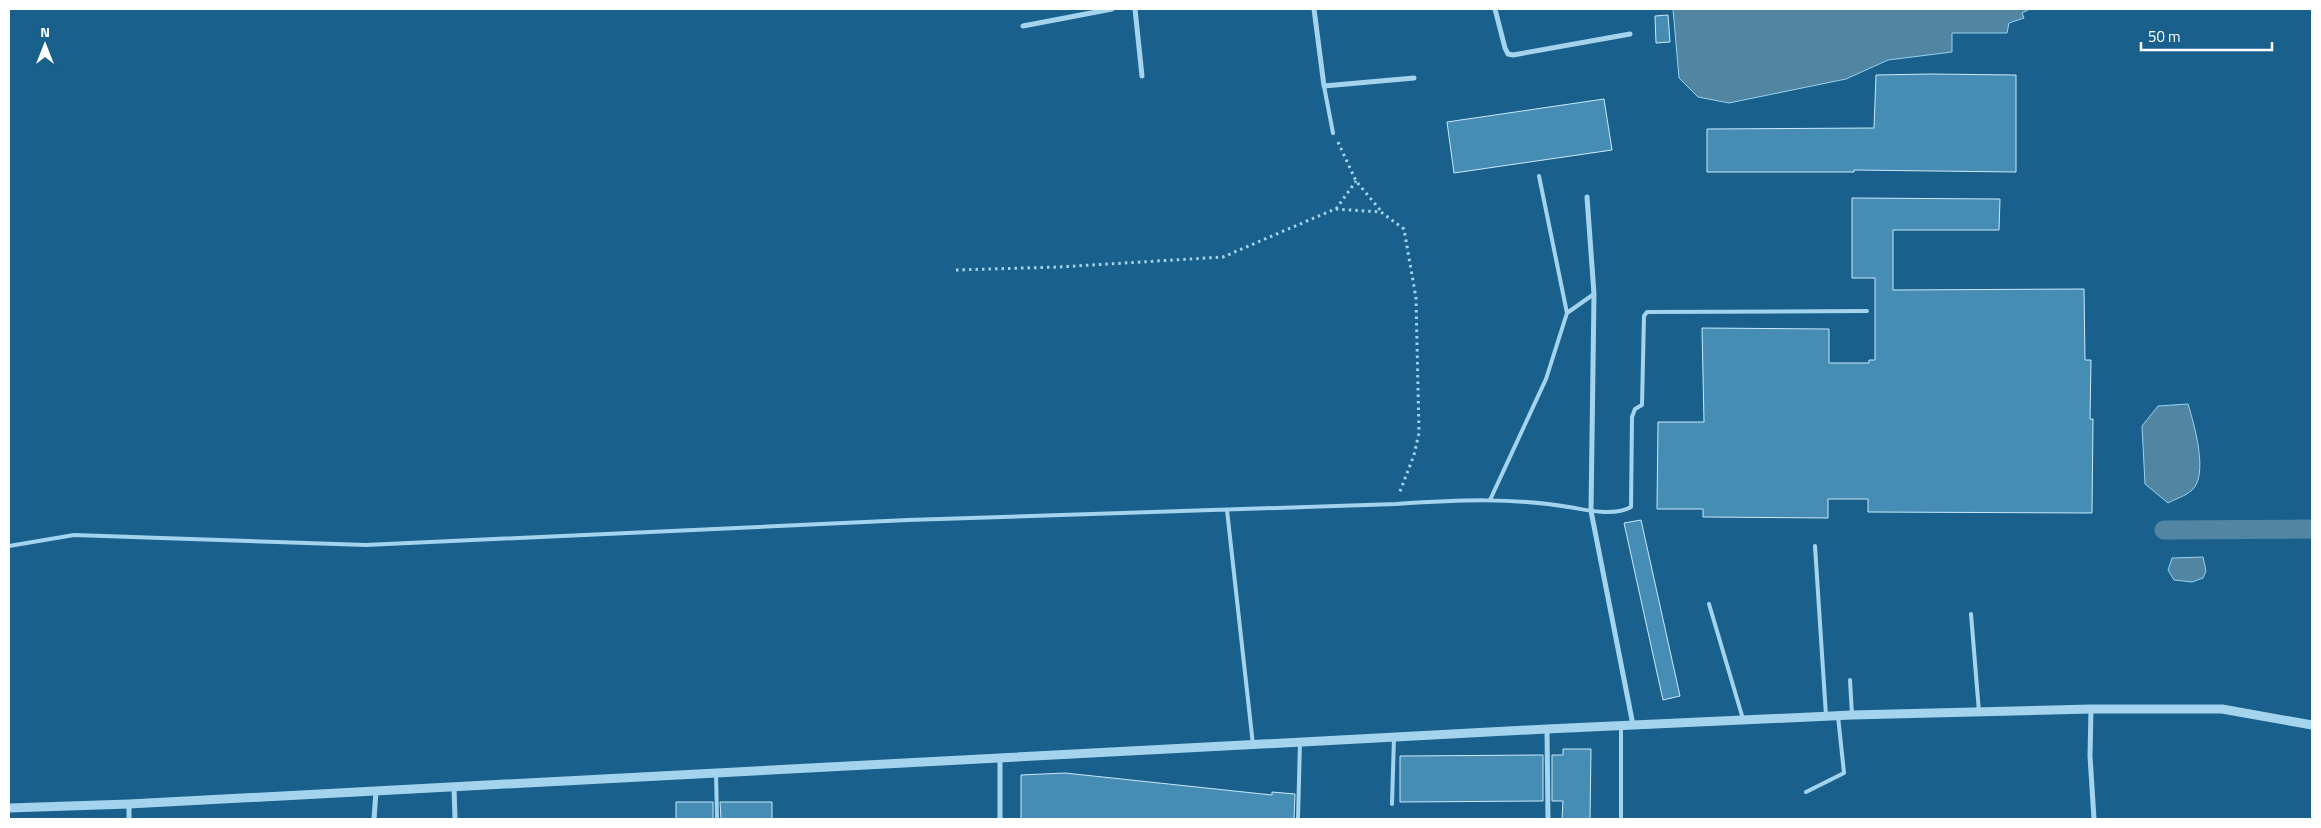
<svg xmlns="http://www.w3.org/2000/svg" width="2321" height="828" font-family="'Titillium Web',sans-serif">
<style>
.water{fill:#5285a2;stroke:#96d1f0}
.lines{fill:none;stroke-linecap:round;stroke-linejoin:round}
.canal{stroke:#5285a2;stroke-width:19}
.building{fill:#468db6;stroke:#cae9fa}
.path{stroke:#a4d3ee;stroke-width:3;stroke-dasharray:2.5 4;stroke-linecap:butt}
.service{stroke:#a4d3ee;stroke-width:4}
.minor{stroke:#a4d3ee;stroke-width:5}
.tertiary{stroke:#a4d3ee;stroke-width:9}
</style>
<rect width="100%" height="100%" fill="#19618c"/>
<path class="water" d="M1673,9H2030L2022,13L2024,18L2009,23L2007,33H1952V52L1888,60L1846,79L1729,103L1698,97L1679,78Z
M2188,404C2194,424 2209,475 2192,490C2186,496 2175,499 2168,503L2145,484L2142,426L2158,406Z
M2203,557L2206,571L2203,578L2192,582L2174,580L2168,570L2172,558Z"/>
<g class="lines">
<path class="canal" d="M2164,530L2312,529"/>
</g>
<path class="building" d="M1668,15L1670,42L1656,43L1655,16Z
M1930,74L2016,75V172L1854,170V172H1707V129L1874,128L1876,75Z
M1604,99L1612,150L1454,173L1447,122Z
M1852,198L2000,199L1999,230H1893V290L2084,289L2085,360H2091L2090,419H2093L2092,513L1868,512V499H1828V518L1703,517V509H1657L1658,422H1704L1702,328L1829,329V363H1869V360H1875V278H1852Z
M1641,520L1680,696L1663,700L1624,523Z
M1563,749H1591L1590,819H1562L1563,801H1552V755H1563Z
M1543,755V801L1400,802V756Z
M1065,773L1272,795V792L1295,794L1294,819H1021V775Z
M676,802H713V819H676Z
M720,802H772V819H721Z"/>
<g class="lines">
<path class="path" d="M1338,142L1356,181L1381,211
M1336,209L1356,181
M956,270L1059,267L1223,257L1335,209L1381,212L1404,229L1416,298L1419,433L1414,455L1399,494"/>
<path class="service" d="M1324,86L1333,133
M1539,176L1567,313
M1490,500L1546,379L1567,313L1594,294
M1227,510L1253,745
M9,546L74,535L366,545L908,520L1396,504C1457,500 1514,497 1575,508C1591,511 1615,516 1631,507L1632,417L1635,409L1642,405L1644,316L1647,312L1867,311
M1815,546L1826,716
M1709,604L1743,719
M1971,614L1979,712
M1850,680L1852,715
M1621,727V819
M716,773L717,819
M1806,792L1844,773L1838,716
M1392,804L1394,737
M1298,819L1300,742"/>
<path class="minor" d="M1135,9L1142,76
M1314,9L1324,86L1414,78
M1495,9L1505,48L1508,54L1513,55L1630,34
M1023,26L1112,9
M1587,197L1594,294L1591,511L1633,725
M2091,709L2090,756L2094,819
M1547,729L1548,819
M1000,758V819
M454,787L455,819
M129,804V819
M374,819L376,791"/>
<path class="tertiary" d="M9,808L129,804L1547,729L1852,715L2091,709H2222L2312,725"/>
</g>
<rect width="2321" height="828" fill="none" stroke="#ffffff" stroke-width="20"/>
<g transform="translate(45 45)" stroke="#19618c" stroke-width="4" paint-order="stroke">
<path d="M0-4L9 19L0 12L-9 19Z" fill="#ffffff"/>
<text y="-8" font-size="14" font-weight="bold" text-anchor="middle" fill="#ffffff">N</text>
</g>
<path d="M2141 42v8h131v-8" fill="none" stroke="#ffffff" stroke-width="2.5"/>
<text x="2148" y="42" font-size="15" fill="#ffffff" stroke="#19618c" stroke-width="4" paint-order="stroke">50 m</text>
</svg>
